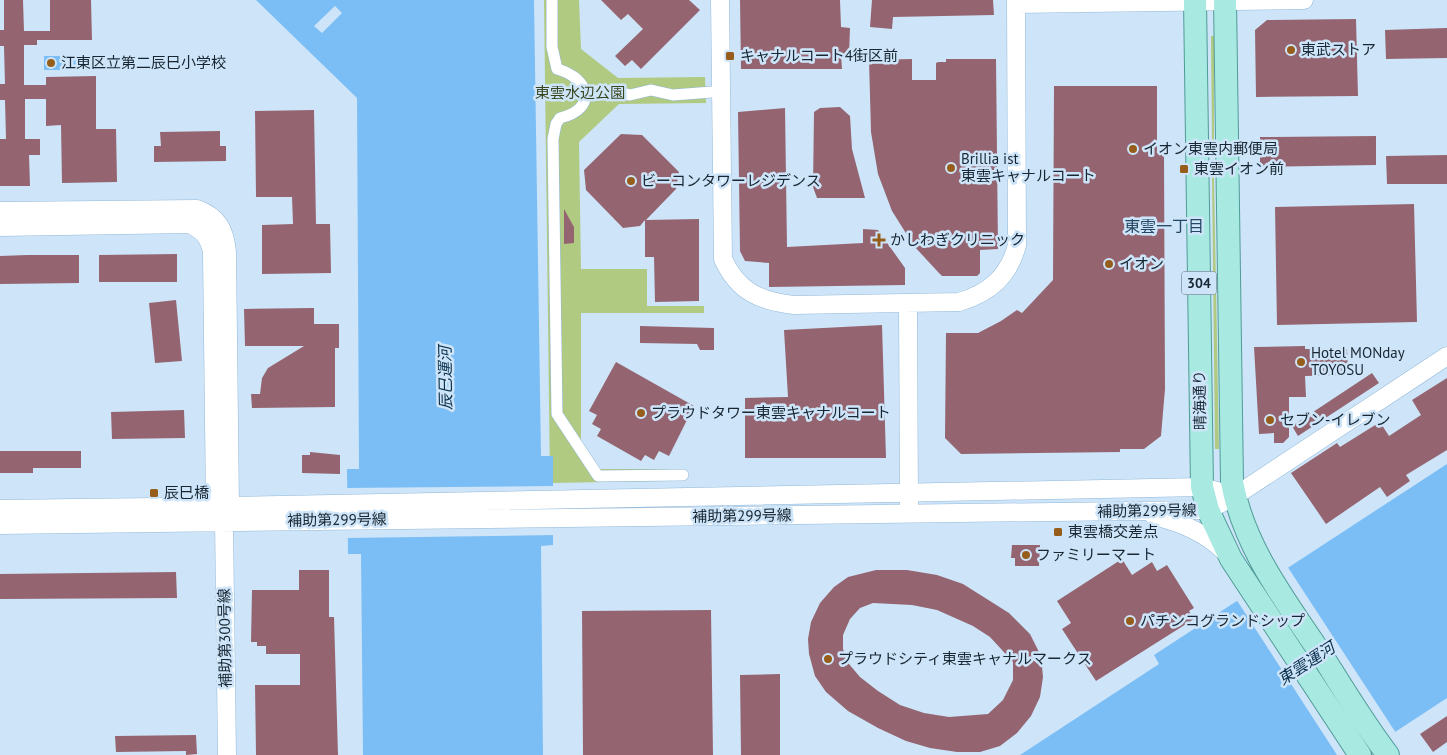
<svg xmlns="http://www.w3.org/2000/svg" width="1447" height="755" font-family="'PT Sans','Noto Sans JP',sans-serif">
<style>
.green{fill:#b0ca81}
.water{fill:#7bbef5}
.pier{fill:#cee5f9}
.building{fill:#946570;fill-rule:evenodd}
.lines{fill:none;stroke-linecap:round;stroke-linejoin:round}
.pedestrian-casing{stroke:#92b8d8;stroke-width:12}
.tertiary-casing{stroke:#92b8d8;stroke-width:19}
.primary-casing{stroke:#509b97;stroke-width:24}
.pedestrian{stroke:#fff;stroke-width:11}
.tertiary{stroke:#fff;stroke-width:18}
.primary{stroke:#a8e9e1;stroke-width:22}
.poi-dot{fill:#975d1a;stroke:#cee5f9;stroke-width:2}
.labels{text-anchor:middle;stroke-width:5;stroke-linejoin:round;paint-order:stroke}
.shield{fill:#cee5f9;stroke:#4e5f6e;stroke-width:1}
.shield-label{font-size:14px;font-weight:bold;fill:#172632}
.poi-label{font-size:15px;fill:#172632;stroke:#cee5f9;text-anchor:start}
.park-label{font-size:15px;fill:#38451d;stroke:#cee5f9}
.street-label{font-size:15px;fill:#172632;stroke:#cee5f9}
.neighbourhood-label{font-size:16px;fill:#254763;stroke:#cee5f9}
.water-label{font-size:16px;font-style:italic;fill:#0c314d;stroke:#cee5f9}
</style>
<rect width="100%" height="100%" fill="#cee5f9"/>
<path class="green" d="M544,0H579L581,49L618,78L705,77L706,103L619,104L579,142L581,269H647V306H704V313H581V441L599,469H666V481L550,483Z
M1211,36H1214V148L1212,146Z
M1214,177L1219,449H1215L1212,178Z"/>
<path class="water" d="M256,0H534L541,456H553V545L541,546L543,755H363L361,554H348L347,469H359L357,98Z
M44,56H91V70H44Z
M1447,464V698L1360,755H1020L1159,664L1154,655Z"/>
<path class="pier" d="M335,6L342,13L322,33L314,26Z
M555,486L556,535L345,538V488Z
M1287,566L1396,733L1363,755H1337L1236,599Z"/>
<path class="building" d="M4,0H23L24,31H50V0H91L92,40H37V45H24V85H46V77L96,76V129H116L117,182L62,183L61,125L46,126V99H25V139H40V155H29L30,186H0V139H6L5,100H0V84H5L4,46H0V30H4Z
M601,0H689L700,10L641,69L632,60L625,66L615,56L643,29L628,14L621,20Z
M740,0H840L841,27L850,28L849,55H841L842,69H741Z
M872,0H993L994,15L893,17L892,29L870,27Z
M1356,19L1358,96L1256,97L1255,30L1267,20Z
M1447,28V58L1386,59L1385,30Z
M912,59V80H936V63L938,62H946V59H996L998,249L980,250V273L977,276H942L938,272L914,246L892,211L878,174L871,132L869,60Z
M1054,86H1157V153H1164L1165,389L1161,436L1144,449H1120V452L961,454L945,438L946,333H978L1001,321L1017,310L1022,313L1053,280Z
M840,107L850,116L852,149L865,198H817L813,187L814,112L820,108Z
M785,108L787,247L863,243V229L878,230L905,268V285L769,287V263L745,261L740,251L738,112Z
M314,110L316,224H330L331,273L262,274V225L293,224L292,197H256L255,111Z
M220,131V146H226V161L154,162V146H161L160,132Z
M621,134L642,135L679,172L676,189L646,220L699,219V301L655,302L654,257H645V220L640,226L623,228L586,190L584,170Z
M1376,136V165L1260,167V137Z
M1447,155V184H1387L1386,156Z
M1414,204L1417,322L1277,325L1275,207Z
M564,209L574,227V243L564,244Z
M177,254V282H99V255Z
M27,255H79V283L0,284V256Z
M176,300L182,361L155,363L149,303Z
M314,308V324H339V348H335V407L252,408L251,394H260L262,378L268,368L304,346H245L244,309Z
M882,325L886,458H745V398L788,397L784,330Z
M640,326L714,328V350H700L697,344L640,343Z
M1305,346V349H1347L1348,375L1305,376L1306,397H1289V437L1283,443H1274V433L1259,434L1254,347Z
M616,362L694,406L669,456L659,451L654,460L645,455L641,461L597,436L601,429L592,424L597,415L589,411Z
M1372,373L1379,383L1298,436L1292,426Z
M1447,378V450L1406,475L1410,481L1387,497L1380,487L1326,524L1291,473L1337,443L1340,447L1380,422L1389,436L1421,415L1412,400Z
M184,410L185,438L112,439L111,412Z
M0,451H81V468H33V473H0Z
M310,452L340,455V474L302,473V455H310Z
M1012,545H1040L1039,566H1015V558H1011Z
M1122,559L1132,575L1152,562L1157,571L1167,565L1194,608L1189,611L1194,619L1096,681L1062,629L1071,623L1057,601Z
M299,570H329V617H334L338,755H256L255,685H300V654H266V646H257V642H251L252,590H299Z
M876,570H907L937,575L963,584L1009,613L1030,634L1041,656L1043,677L1040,697L1031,716L1017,733L1000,746L980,752H957L930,748L906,741L878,728L848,711L826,692L815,676L809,654L808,639L811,622L820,603L834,587L848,577ZM873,603L912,605L937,610L973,626L990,637L1013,662V680L1003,700L988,714L949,717L924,713L900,705L878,691L860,677L849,664L843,649V635L850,619L860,608Z
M176,572L177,598L0,599V574Z
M711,610L713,755H583L582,611Z
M780,674V755H741L740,675Z
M1447,716V742L1433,752L1420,734Z
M196,735L197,754L186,755V751L116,752L115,736Z"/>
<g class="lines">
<g class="pedestrian-casing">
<path id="pedestrian" d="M552,0V47L557,69C590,78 598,109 560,118L556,124L553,139L557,414L598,476L683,475
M585,91H611L630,95L651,90L673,95L712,92"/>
</g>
<g class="tertiary-casing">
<path id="tertiary" d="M720,0L723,259C738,292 760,301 794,305L959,302C990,293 1009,276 1017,245L1016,0
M1016,4L1304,0
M0,211L197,209C218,217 225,230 227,252L230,506L224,522L227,755
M0,227L190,224C203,231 209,237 212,252L215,507L220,515
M908,304L909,504
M0,509L230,506L1202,487L1235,496
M1154,516C1182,523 1204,532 1225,552
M0,525L1208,510L1235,496L1447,356"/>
</g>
<g class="primary-casing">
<path id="primary" d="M1195,0L1202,487L1208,510L1231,559L1360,755
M1225,0L1232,482C1244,549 1288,604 1325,660C1345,692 1365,725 1388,755"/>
</g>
<use href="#pedestrian" class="pedestrian"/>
<use href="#tertiary" class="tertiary"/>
<use href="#primary" class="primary"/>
</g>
<g class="poi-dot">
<circle cx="1291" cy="50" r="5"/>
<rect x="725" y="51" width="10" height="10" rx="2.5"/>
<circle cx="51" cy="63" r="5"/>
<circle cx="1133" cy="149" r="5"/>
<circle cx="951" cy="168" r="5"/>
<rect x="1179" y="164" width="10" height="10" rx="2.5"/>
<circle cx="631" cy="181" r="5"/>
<path d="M876.5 232.5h5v5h5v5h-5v5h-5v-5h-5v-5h5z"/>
<circle cx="1109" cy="264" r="5"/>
<circle cx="1301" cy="362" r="5"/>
<circle cx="641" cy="413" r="5"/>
<circle cx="1270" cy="420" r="5"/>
<rect x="149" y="488" width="10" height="10" rx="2.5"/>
<rect x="1053" y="527" width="10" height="10" rx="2.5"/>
<circle cx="1026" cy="555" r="5"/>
<circle cx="1130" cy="621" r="5"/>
<circle cx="828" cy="659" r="5"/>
</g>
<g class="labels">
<rect class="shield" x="1181.5" y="271.5" width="35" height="23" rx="4"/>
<g class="shield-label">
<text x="1199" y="288">304</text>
</g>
<g class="poi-label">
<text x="1301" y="55">東武ストア</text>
<text x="740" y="61">キャナルコート4街区前</text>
<text x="61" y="68">江東区立第二辰巳小学校</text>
<text x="1143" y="154">イオン東雲内郵便局</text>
<text x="961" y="164">Brillia ist<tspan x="961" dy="17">東雲キャナルコート</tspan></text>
<text x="1194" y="174">東雲イオン前</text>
<text x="641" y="186">ビーコンタワーレジデンス</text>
<text x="890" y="245">かしわぎクリニック</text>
<text x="1119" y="269">イオン</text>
<text x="1311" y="358">Hotel MONday<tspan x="1311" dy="17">TOYOSU</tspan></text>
<text x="651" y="418">プラウドタワー東雲キャナルコート</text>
<text x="1280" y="425">セブン-イレブン</text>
<text x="164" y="498">辰巳橋</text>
<text x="1068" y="537">東雲橋交差点</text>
<text x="1036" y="560">ファミリーマート</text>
<text x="1140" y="626">パチンコグランドシップ</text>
<text x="838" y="664">プラウドシティ東雲キャナルマークス</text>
</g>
<g class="park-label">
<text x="580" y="98">東雲水辺公園</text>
</g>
<g class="street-label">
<text transform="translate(1200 400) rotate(-91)" y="5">晴海通り</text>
<text transform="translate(1147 511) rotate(-1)" y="5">補助第299号線</text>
<text transform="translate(742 516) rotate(-1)" y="5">補助第299号線</text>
<text transform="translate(337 520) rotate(-1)" y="5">補助第299号線</text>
<text transform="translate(225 638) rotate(-91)" y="5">補助第300号線</text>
</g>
<g class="neighbourhood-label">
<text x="1164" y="232">東雲一丁目</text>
</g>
<g class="water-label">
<text transform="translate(445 378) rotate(-91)" y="6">辰巳運河</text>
<text transform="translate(1306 663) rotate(-33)" y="6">東雲運河</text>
</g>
</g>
</svg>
